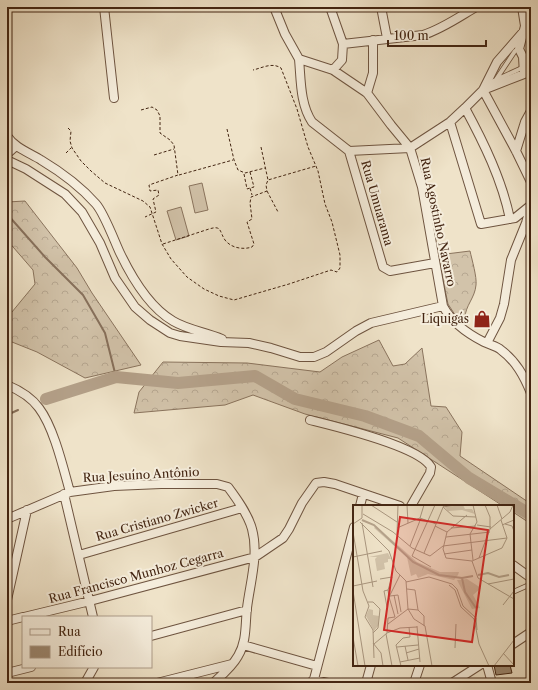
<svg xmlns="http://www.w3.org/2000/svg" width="538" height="690" font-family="'Libre Caslon Text',serif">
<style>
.forest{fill:url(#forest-crowns);stroke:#8a745e}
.park{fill:#d2c3aa;stroke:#8a745e}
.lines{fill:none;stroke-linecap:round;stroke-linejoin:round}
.stream{stroke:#87705b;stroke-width:2}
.river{stroke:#b5a28b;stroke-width:12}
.building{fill:#9c8871;stroke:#432512}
.service-casing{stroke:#6e5440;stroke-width:5.5}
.minor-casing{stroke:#6e5440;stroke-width:10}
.path{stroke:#432512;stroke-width:1;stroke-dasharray:3 2;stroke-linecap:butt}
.service{stroke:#f5eddc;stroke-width:4}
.minor{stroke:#f5eddc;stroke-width:8}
.labels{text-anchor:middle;stroke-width:4;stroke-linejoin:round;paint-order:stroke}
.street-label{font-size:12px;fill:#432512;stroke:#f5eddc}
.poi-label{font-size:12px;fill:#432512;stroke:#f5eddc;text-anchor:end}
.inset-river{fill:none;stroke:#b5a28b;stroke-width:2}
.inset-road{fill:none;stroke:#aa9780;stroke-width:1}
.view{fill:#d62828;fill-opacity:0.15;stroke:#d62828;stroke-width:2}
.inset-edge{fill:none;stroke:#432512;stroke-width:2}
</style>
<defs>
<pattern id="forest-crowns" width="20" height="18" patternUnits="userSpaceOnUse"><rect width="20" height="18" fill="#d2c3aa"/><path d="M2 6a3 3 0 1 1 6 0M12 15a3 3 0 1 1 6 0" fill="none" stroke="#b6a791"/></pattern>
</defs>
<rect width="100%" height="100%" fill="#efe3c9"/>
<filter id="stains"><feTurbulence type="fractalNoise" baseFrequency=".005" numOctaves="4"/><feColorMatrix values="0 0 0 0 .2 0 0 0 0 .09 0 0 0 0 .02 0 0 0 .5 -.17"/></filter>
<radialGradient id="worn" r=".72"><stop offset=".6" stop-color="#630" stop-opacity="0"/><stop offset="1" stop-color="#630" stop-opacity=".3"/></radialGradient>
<path class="forest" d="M25,201L77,268L92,293L141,365L85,378L37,352L7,340V318L35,284L33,270L7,240V202Z
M470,251C472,260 477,277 476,285C475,298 465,306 465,318L459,321L448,304L438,255Z
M379,340L393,366L405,364L422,348L431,406L446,407L462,432L460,456L531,504V524L513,512V506H503L398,438L305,414L253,395L225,405L134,413L139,392L163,362L247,363L320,372L342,357Z"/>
<path class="park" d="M202,183L208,210L195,213L189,186Z
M181,207L189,236L176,240L167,211Z"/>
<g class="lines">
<path class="stream" d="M7,214L45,257L83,295L105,333L116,377
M7,415L18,410"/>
<path class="river" d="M46,399L116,377L178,383L255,376L295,399L365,416L419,436L469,478L531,515"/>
</g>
<path class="building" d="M494,665H510L512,673L496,675Z"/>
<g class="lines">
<g class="service-casing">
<path id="service" d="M495,81L515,51
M487,84L524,67
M513,592L531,584"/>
</g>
<g class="minor-casing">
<path id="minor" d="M104,7L114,98
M274,7L285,34L299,59L333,70L367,93L391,125L410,148L422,187L443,306C452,323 468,334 484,342C490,345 497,346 501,350C516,361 524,376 531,393
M330,7L343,44L342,60L333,70
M381,7L387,38
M522,7L525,26L519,49L523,57L524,74L483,90L516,151L531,182V187
M343,44L423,35C442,29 459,17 476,7
M299,59C301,80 300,104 312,122L349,151
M367,93L373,73V40
M465,108C484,143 502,180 510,219
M450,122L481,224L515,218L531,205
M7,136C15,148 30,153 41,160C61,172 81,187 96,204C104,213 114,240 120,253C132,278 149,307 173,321C188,330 206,332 222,339
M349,151L410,148L450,122L465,108L483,90L497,62L524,31
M349,151L383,267L390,271L435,263
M516,151L525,122L531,111
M7,154L16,146
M7,160L26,169L65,194L82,212L100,243L115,278L135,307L150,320L170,333L180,336L221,342L249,343L271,348L300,357H314L326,352L356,331L371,323L443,306
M487,343L500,318L504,304L511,260L526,223L531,206
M7,385C19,390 31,397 39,408C54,428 63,467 70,492
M310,420C334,426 419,446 431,467L430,473L411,506
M64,494L93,617
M360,506L363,494
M7,519L70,492L114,486L161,484H217L228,487C237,499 248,514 252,529C259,555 250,583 247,608C245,625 247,641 238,656C232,667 222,675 213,683
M79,555L242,508
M513,565L531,578
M7,600L27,510
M24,617L90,601L255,557L283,538L289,529L302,503L316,483L324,482L335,484L400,506
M7,621L23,617
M151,636L247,610
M513,644L531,632
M243,645L317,666
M487,665L492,683
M7,673L31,667
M313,680L328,683
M85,683L94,667
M157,683L232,664
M313,683L354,527
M366,683L371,665
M414,683L420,665
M452,683L480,665"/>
</g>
<path class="path" d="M141,110L152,107L157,110L160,116V133L170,140L174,145L178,175L149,185L150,191L158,190L159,195L153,199L156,212L145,217
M68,128L71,131L70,141L72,148L81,161L91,171L105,183L143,201L150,207L162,244L171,259L187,277L204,289L219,296L234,300L289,284L331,270L337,272L340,268V255L332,222L325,204L318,171L308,147L297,109L281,68C272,62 262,68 253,70
M227,129L234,160L238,170L245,173L265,168
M261,147L268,180
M66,153L71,148
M154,155L174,149
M250,172L254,187L250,188L252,195
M244,174L247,189L250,188
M179,175L233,160
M267,191L278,212
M163,244L209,229C222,225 219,231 225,240C231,248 243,250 252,247L254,244L247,222L252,219L250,203L251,197L267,191L266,185L268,180L316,166"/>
<use href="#service" class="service"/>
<use href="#minor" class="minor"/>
</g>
<defs>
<g id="shop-bare" transform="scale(1.38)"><path d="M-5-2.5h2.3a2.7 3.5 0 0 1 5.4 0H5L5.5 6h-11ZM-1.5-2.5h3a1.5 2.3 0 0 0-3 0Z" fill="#8f2418" stroke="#f5eddc" stroke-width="2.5" paint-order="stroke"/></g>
</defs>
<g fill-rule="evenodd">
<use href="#shop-bare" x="482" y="319"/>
</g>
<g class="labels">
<g class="street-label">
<text transform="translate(377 203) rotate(74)" y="4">Rua Umuarama</text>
<text transform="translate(438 222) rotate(78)" y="4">Rua Agostinho Navarro</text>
<text transform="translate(141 475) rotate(-3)" y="4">Rua Jesuíno Antônio</text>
<text transform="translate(157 520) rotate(-16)" y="4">Rua Cristiano Zwicker</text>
<text transform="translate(136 576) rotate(-15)" y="4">Rua Francisco Munhoz Cegarra</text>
</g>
<g class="poi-label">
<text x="469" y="323">Liquigás</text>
</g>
</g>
<g transform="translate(353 505)">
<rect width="161" height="161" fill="#efe3c9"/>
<path d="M110,0L112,4H119L122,9L109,5L95,6L92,2ZM23,21L64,57L87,67H106L105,70L101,75L75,69L65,73L63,69L58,71L54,52L21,23ZM35,48L38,54H35V57L31,58L32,64L24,66L22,54L24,52H16ZM114,74L128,83L120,90L127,103L119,104L104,75Z" fill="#d2c3aa"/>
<path d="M16,104L20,105V110L26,111L25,121L21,126L13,111Z" fill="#d2c3aa"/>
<path class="inset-river" d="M9,15L21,20L60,57L86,70L109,73L120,71M125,70L135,68L146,72L156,70M109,73L112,87L123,103"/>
<path class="inset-road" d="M18,0L44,17M54,0L55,18M120,0L124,17L117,29L120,55M144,0L149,14M90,2L100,11L123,12M90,2L102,0M10,9L40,27L59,43L77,51L90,41L154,33M114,10L94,27L90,44L93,53L119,56L149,43L154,33L148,15M67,13L83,19M67,13L71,0M7,17L36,46L43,66L53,76L55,104L61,114L72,121L79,161M9,18L20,82M0,19L9,13V0M152,19L159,21L161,26M124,20L138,22M149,20L161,15M82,21L94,27M44,23L67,13M98,23L123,21M137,24L157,7L160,0M0,27L10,86L16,101L12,112L20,125L21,153M44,29L45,0M93,32L137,27M57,41L68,13M71,48L91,0M91,49L119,45M0,52L29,46M126,53L137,24V12L132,0M119,56L125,73L161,94M78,62L59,51L82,0M27,74L39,72L35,85L36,92M53,77L76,72L99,79L104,84L110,101L123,113L124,125M135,79L161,74M96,80L102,85L108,102L121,114L126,139L136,161M0,81L24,76M54,84L62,85L65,105M0,86L12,161M41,90L45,109M37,91L45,90L48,107M15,97H20L27,104L25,123L20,128M150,100L161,86M34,102L31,86L35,85M65,105L71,111V121M35,119L55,104L65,105M64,121L67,157M34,128L35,113L42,112L36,92L47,70M33,129L39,161M0,132L5,161M20,138L28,148L30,161M21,139L34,128L47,123L64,122M52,141L55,155M44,142L65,140M102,143L103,119M53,148L66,144M150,148L161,160M47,157L67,153M48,161L43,140L50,133L57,132L56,122M141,161L161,135"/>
<path class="view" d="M47,12L135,25L119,137L31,125Z"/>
<rect width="161" height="161" class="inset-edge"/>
</g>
<rect width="538" height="690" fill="none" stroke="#efe3c9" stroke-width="24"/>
<rect x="8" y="8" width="522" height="674" fill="none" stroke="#432512" stroke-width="2"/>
<rect x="12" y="12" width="514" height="666" fill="none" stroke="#432512"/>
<rect x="22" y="616" width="130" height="52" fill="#f5eddc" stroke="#ae9d8b"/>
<rect x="30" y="629" width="20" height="6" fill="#f5eddc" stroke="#ae9d8b"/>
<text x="58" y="636" font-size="12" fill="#432512">Rua</text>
<rect x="30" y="646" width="20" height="12" fill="#9c8871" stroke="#ae9d8b"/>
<text x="58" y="656" font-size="12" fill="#432512">Edifício</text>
<path d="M388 40v6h98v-6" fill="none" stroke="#432512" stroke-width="2"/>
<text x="394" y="40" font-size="12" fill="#432512" stroke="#f5eddc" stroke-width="3" paint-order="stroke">100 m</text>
<rect width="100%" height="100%" filter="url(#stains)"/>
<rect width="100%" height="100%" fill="url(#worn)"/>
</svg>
